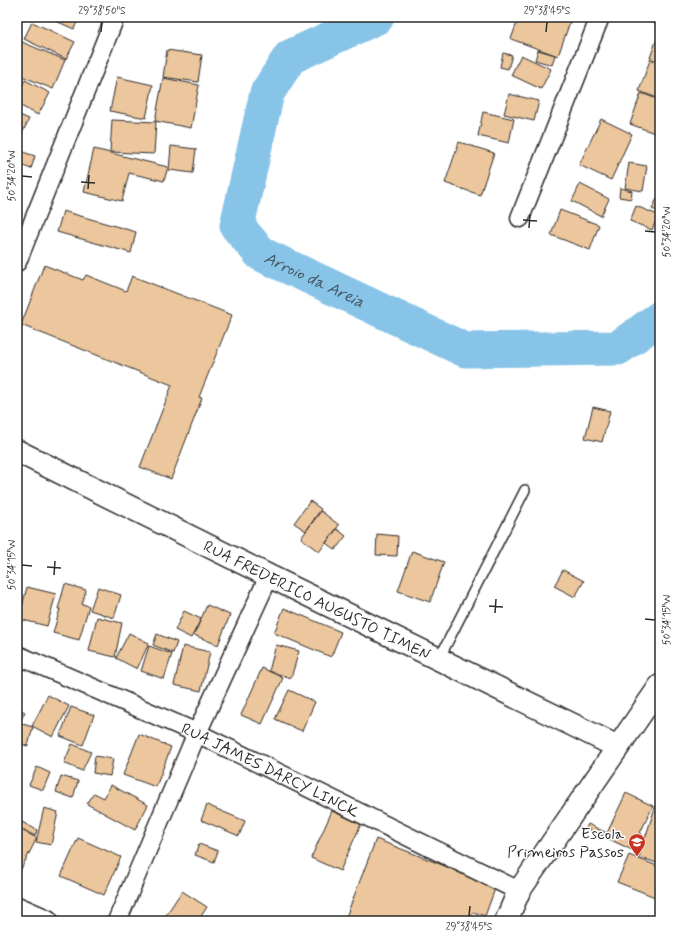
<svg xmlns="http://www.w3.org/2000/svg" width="677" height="938" font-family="Mynerve,sans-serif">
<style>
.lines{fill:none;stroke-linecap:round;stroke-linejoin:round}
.river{stroke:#88c4e8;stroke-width:35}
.building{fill:#ecc69c;stroke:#2b2b2b}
.lane-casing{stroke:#2b2b2b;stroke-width:12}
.street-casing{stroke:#2b2b2b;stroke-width:21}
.secondary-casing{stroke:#2b2b2b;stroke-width:25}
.lane{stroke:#fff;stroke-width:9}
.street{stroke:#fff;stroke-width:18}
.secondary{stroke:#fff;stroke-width:22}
.ticks{fill:none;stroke:#2b2b2b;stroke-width:1.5}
.labels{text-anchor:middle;stroke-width:3;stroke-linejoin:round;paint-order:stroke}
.street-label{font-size:16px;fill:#2b2b2b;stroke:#fff}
.poi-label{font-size:16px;fill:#2b2b2b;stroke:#fff;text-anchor:end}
.water-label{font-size:17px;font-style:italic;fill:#475964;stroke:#fff}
.neatline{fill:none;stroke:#2b2b2b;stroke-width:1.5}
.ticks-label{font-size:10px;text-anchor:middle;fill:#2b2b2b}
</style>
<rect width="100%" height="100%" fill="#fff"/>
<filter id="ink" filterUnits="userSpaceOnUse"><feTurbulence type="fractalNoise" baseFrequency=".025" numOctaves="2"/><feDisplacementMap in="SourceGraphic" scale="8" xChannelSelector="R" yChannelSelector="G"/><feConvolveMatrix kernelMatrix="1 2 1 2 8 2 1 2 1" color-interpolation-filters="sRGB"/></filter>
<g filter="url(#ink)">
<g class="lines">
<path class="river" id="s1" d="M377,17L290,57L267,93L237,226L261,254L465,350L618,348L660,318"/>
</g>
<path class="building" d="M47,17H79L74,29Z
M519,17H557L570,22L558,56L511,39Z
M641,17H660V25Z
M32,22L75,42L66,59L24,39Z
M17,40L65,60L53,89L17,74Z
M656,41L660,42V62L650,58Z
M167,50L202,55L198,82L163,77Z
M538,50L555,55L552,65L535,60Z
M503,53L512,55L508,69L500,67Z
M521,55L551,69L541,89L511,75Z
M650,60L660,64V99L639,91Z
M117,77L153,85L146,118L110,111Z
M163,78L199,85L191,128L155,121Z
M25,80L50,93L38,115L17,104V95Z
M641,93L660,100V135L630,124Z
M509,94L539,101L534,121L504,114Z
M483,112L514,119L509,143L478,136Z
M17,114L29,119L17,144Z
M601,119L632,134L611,180L579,165Z
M112,120L156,122L154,154L110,152Z
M459,142L494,153L480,195L445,183Z
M171,146L196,149L193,173L169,170Z
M94,149L168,167L164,181L129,173L122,201L84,192Z
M17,150L35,156L31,169L18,164L17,166Z
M629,163L647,166L643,191L625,188Z
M580,184L609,199L601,216L572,201Z
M620,188L632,191L631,199L619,197Z
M660,192V212L652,209Z
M636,206L658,215L652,230L630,221Z
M560,210L599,225L590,250L551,235Z
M63,211L136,232L131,253L57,232Z
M44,265L83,280L86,275L126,291L132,276L232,315L199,397L202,398L171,479L140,467L172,385L21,325Z
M593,407L610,411L602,442L585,438Z
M310,501L321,509L306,531L294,523Z
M321,511L339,525L319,552L301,538Z
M337,529L346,536L335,550L326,543Z
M377,534L398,536L397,556L376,555Z
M412,551L444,562L430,602L398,591Z
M563,570L584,581L575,597L554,586Z
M65,584L86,590L82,604L89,606L79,640L53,633L60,609H58Z
M27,587L56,594L47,626L19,619Z
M98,587L121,595L114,618L90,610Z
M207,605L230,615L218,645L194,635Z
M284,608L341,632L331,657L274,633Z
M184,611L201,619L191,638L175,630Z
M97,617L122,623L115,657L89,651Z
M129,633L149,643L137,669L116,658Z
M157,634L177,642L173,653L153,645Z
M276,645L299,651L291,678L269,671Z
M149,646L172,654L164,679L141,671Z
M183,646L210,652L201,691L174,685Z
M262,668L283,678L262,724L241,715Z
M289,690L315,702L302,731L275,719Z
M48,695L69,706L53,737L32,726Z
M71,707L94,715L83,745L60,736Z
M17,708L25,712L17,727Z
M19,723L33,727L28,746L17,743V732Z
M139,734L171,747L156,787L123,775Z
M72,744L91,752L82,771L64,763Z
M95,756L113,759L110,776L93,773Z
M37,767L50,773L43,790L29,785Z
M61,776L78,781L73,798L56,792Z
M111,785L148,805L135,830L87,804L94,793L104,798Z
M626,793L653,806L640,833L642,834L634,851L586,828L588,824L607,833Z
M659,795H660V864L639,857Z
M207,805L245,821L239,836L201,820Z
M44,808L58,812L51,845L36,842Z
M332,811L361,824L340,871L311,858Z
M20,821L37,830L35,836L17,827Z
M17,828L37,838L20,871L17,870Z
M78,838L121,857L104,895L61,876Z
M376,839L496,886L485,916L473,912L469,921H356L346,917Z
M199,844L218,851L214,862L195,855Z
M629,855L660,867V899L617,882Z
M182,891L207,907L198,921H162Z"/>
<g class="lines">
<g class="lane-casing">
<path id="lane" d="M439,659L525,490"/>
</g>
<g class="street-casing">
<g id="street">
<path d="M520,218L600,17"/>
<path d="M17,262L115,17"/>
<path id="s2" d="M17,655L197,733L519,891"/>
<path d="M117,921L197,733L269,576"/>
</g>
</g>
<g class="secondary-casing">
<g id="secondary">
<path id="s3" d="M17,451L269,576L618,747"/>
<path d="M17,908L47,921"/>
<path d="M506,921L519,891L660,686"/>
</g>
</g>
<use href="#lane" class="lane"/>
<use href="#street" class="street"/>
<use href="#secondary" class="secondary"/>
</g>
</g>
<path class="ticks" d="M101,32L102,22M546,32L547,22M22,176L32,177M81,182L95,183M88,189L89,175M523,220L537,221M529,228L530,214M645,231L655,232M22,565L32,566M47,567L61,568M54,575L55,561M489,606L503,607M495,613L496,599M645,619L655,620M469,916L470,906"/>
<defs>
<g id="school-pin" transform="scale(0.9)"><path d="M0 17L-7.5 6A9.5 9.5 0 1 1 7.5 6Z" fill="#c8321e" stroke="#fff"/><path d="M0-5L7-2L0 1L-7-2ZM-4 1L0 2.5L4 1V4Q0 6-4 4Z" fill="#fff"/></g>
</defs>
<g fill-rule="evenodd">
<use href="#school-pin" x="637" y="842"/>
</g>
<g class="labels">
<g class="street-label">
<text dy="6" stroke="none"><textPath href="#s3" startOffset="335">RUA FREDERICO AUGUSTO TIMEN</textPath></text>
<text dy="6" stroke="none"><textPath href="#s2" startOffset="278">RUA JAMES DARCY LINCK</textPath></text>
</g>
<g class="poi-label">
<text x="624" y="839">Escola<tspan x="624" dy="18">Primeiros Passos</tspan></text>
</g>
<g class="water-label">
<text dy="6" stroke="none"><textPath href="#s1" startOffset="371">Arroio da Areia</textPath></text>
</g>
</g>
<rect width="677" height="938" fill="none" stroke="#fff" stroke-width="44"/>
<rect x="22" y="22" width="633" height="894" class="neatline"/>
<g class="ticks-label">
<text x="102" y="14">29°38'50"S</text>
<text x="547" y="14">29°38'45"S</text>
<text transform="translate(11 176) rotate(-90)" y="4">50°34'20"W</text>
<text transform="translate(666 232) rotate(-90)" y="4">50°34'20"W</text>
<text transform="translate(11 565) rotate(-90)" y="4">50°34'15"W</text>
<text transform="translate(666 620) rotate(-90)" y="4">50°34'15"W</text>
<text x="469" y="930">29°38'45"S</text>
</g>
</svg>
